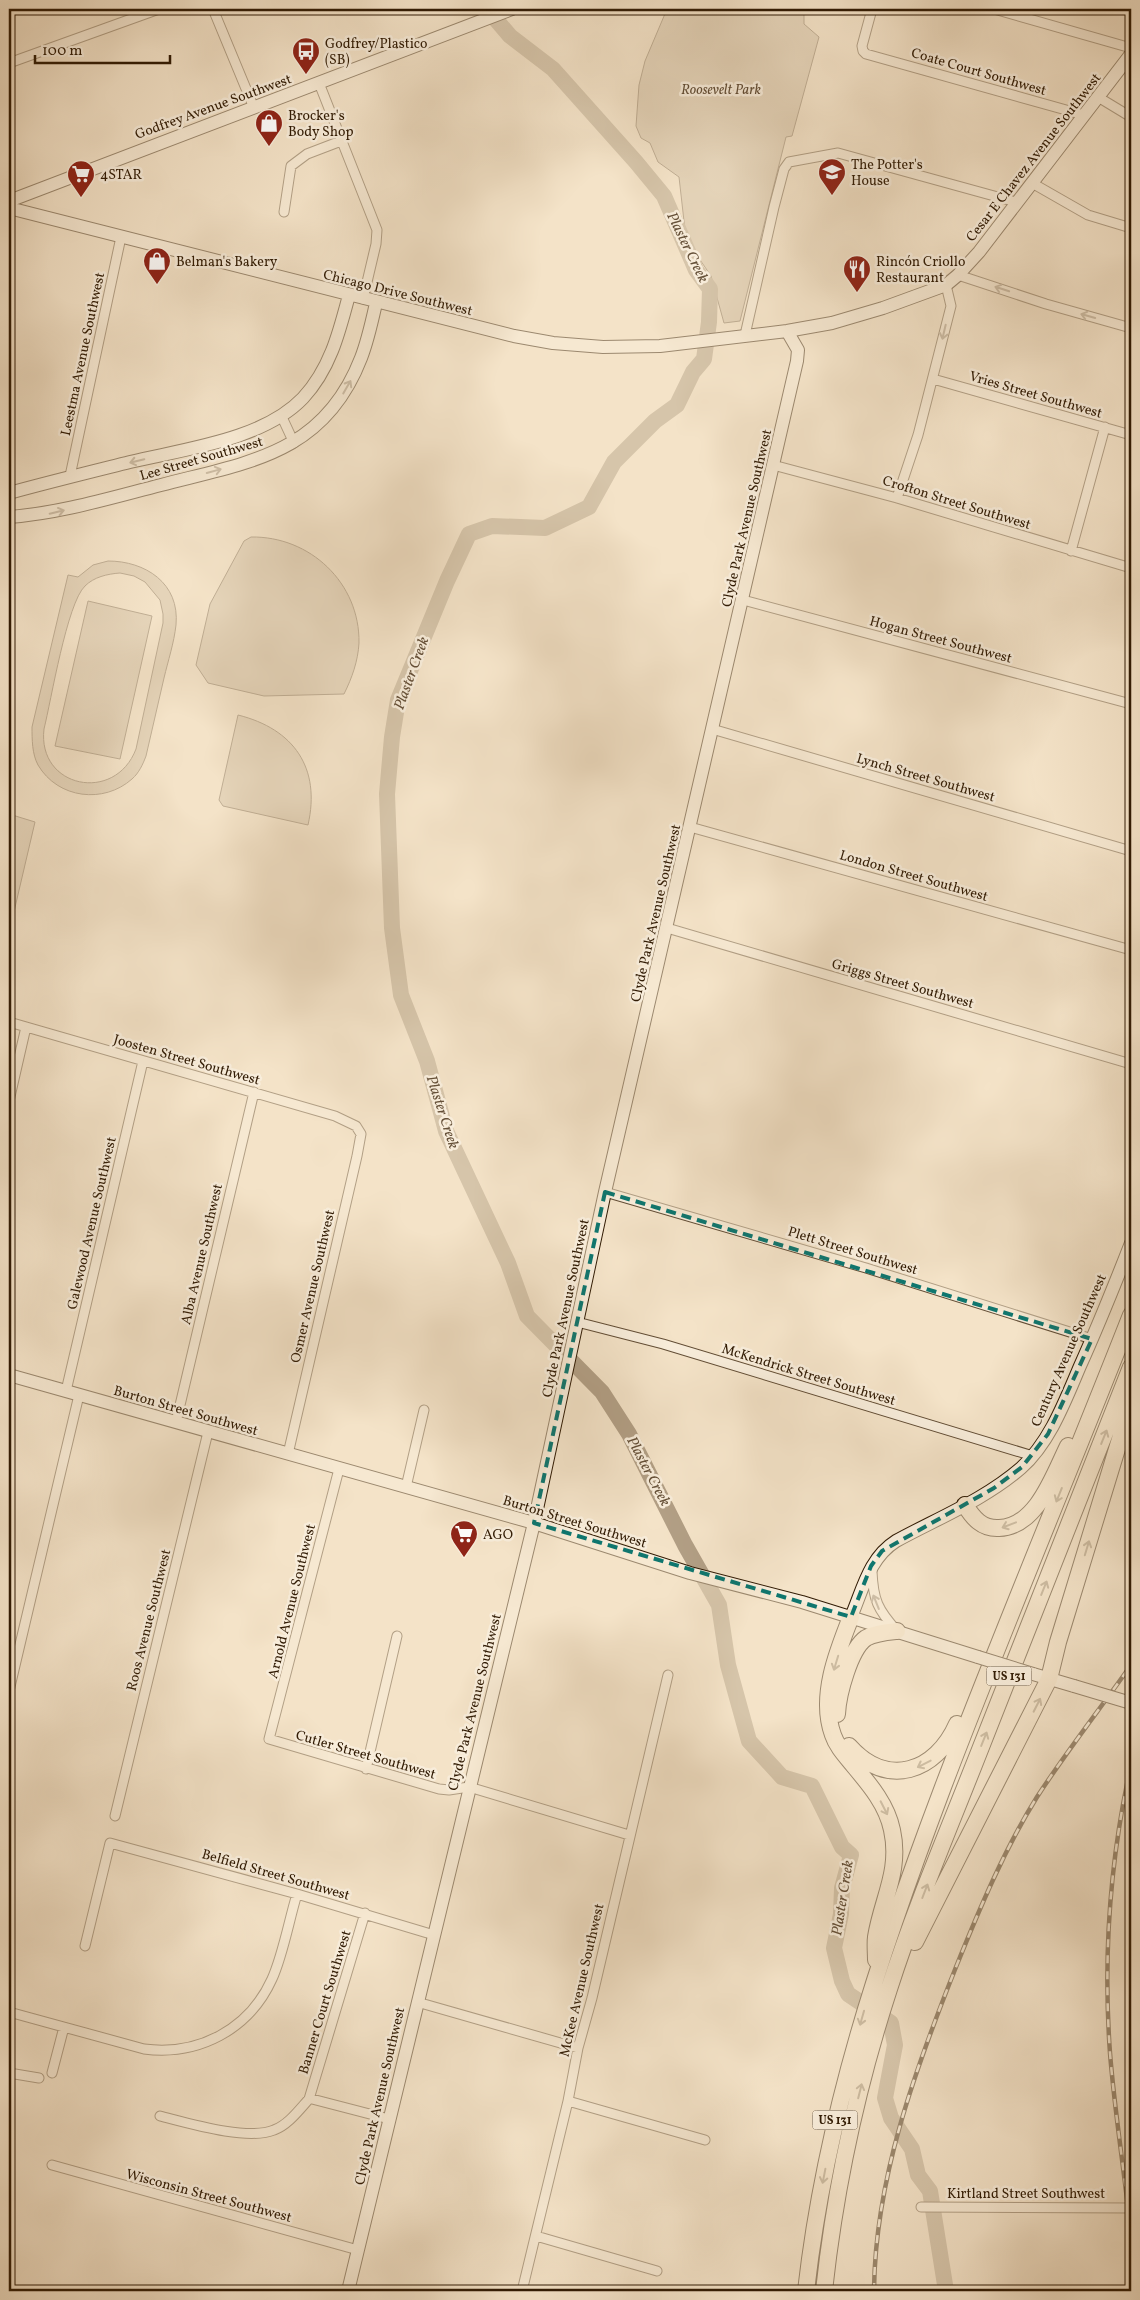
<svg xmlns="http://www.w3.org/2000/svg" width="1140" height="2300" font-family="Vollkorn,serif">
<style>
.green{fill:#d3c1a7;stroke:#826e56;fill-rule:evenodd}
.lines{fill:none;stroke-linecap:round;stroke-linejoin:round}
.river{stroke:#b29f85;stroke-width:16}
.street-casing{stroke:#624d35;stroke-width:11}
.secondary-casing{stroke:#311b04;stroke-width:14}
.highway-casing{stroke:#311b04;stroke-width:18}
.street{stroke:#f8eddb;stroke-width:9}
.secondary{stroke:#f8eddb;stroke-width:12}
.highway{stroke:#f4e3c8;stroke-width:16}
.rail-casing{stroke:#311b04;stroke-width:4.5}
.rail{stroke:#f8eddb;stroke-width:2.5;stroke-dasharray:8;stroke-linecap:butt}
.secondary-bridge-casing{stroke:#311b04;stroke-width:14;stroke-linecap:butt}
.secondary-bridge{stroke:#f8eddb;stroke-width:12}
.oneway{stroke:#9e8e7a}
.oneway2{stroke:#9c8970}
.marked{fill:none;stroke:#0f766e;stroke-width:4;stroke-dasharray:10 6;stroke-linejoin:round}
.labels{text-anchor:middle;stroke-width:5;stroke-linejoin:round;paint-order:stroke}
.shield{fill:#f8eddb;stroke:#6d5a44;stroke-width:1}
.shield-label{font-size:12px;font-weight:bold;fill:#311b04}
.poi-label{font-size:14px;fill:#311b04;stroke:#f8eddb;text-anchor:start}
.street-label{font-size:14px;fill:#311b04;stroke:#f8eddb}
.park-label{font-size:14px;font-style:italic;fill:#624d35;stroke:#f8eddb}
.water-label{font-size:15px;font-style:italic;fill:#655038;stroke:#f8eddb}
</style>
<rect width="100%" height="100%" fill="#f4e3c8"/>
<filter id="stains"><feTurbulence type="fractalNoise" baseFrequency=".004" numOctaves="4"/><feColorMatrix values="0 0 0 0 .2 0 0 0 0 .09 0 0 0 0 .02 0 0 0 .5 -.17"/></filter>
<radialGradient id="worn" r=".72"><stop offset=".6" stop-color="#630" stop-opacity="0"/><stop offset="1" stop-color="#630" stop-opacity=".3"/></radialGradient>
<path class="green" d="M667,9H804V24L819,37L792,136L786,137L740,321L724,323L711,276L686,239L679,177L658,162L650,143L641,138L636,126L639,85L645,61Z
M251,537C310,536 360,583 359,643C358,661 352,678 344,694L264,696L208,683L196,665L210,604L244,541Z
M108,561C145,561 180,583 176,625C174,643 168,661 164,678C158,704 152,730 146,756C143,764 139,773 132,779C104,804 58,799 38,765C32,754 32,739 32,727L68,575L78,577L93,565ZM120,573L134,576L145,582L160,600L163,614V623L136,749C115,804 37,788 44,729C51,701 67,603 85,586C94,577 107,574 120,573Z
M88,601L152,616L120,759L55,746Z
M238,715C294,729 321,768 308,825L223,806L219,800Z
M9,814L35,822L9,933Z"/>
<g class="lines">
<path class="river" d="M487,9L510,36L553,69L636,162L664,196L696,270L710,289L709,322L704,359L693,372L677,405L655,421L614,462L589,507L545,528L492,526L469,534L447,581L398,700L392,737L387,794L392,928L401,995L427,1061L446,1131L508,1263L527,1316L602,1392L629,1434L685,1545L719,1605L728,1665L749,1741L782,1777L812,1786L842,1847L851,1855L842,1888L841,1914L834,1948L842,1981L848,1994L891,2023L895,2045L885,2098L891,2118L912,2149L918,2175L930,2191L946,2291"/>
<g class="street-casing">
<path id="street" d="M213,9L254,108
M872,9L862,46L863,51L866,54L1084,115
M994,9L1131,48
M9,63L159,9
M319,83L377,230L376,244L363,299
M1098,97L1131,117
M1032,183L1088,215L1131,228
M284,212L291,166L307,154L341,141
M958,275L1046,304L1131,328
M745,335L774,207L784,169L789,162L838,153L1016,202
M933,379L1131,435
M281,415L294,443
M773,465L897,498L1131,568
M70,476L121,237
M897,498L918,435L951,306L946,285
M1071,551L1105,427
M743,600L1131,704
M712,729L1131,851
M690,827L1131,950
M667,928L1131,1064
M9,1022L335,1116L356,1126L361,1134L357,1156L288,1454
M9,1101L26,1027
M605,1192L866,1268L1092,1339
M577,1322L663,1344L1033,1456
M66,1391L143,1061
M176,1422L254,1092
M339,1469L269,1739L439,1789L449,1790L469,1787L629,1835
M406,1487L424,1410
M872,1571C873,1600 878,1610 897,1631
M9,1691L79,1395
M366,1769L397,1636
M115,1816L208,1432
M85,1946L110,1843L297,1894L434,1935
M417,2002L578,2048
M9,2012L144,2049C198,2056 249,2030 272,1979C283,1955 289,1920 297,1894
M9,2073L39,2078
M52,2073L64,2027
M309,2099L365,1913
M568,2101L705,2140
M160,2116C188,2123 247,2141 274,2130C288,2125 299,2110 309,2099H312L389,2119
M52,2165L358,2250
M921,2207L1131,2208
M536,2236L657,2271
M522,2291L568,2101L578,2048L592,1998L668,1675"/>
</g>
<g class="secondary-casing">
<path id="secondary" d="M9,201L512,9
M9,208L514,336L553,343L603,347L660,346L787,331L832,323L883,308L946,285L958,275L979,252L1131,54
M9,493C49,482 90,472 130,462C184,449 263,440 303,398C330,369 339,333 349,295
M9,517C61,513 110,498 161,485C249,462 324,454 361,358C368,340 372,321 376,303
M9,1375L534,1523L690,1573L802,1602L978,1657
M851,1617C863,1589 869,1558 896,1541C938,1518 984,1500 1021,1468C1050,1442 1065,1401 1080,1366C1098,1326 1115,1284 1131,1243
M1033,1674L1074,1686
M348,2291L534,1523L605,1192L797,361L798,350L787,331"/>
</g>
<g class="highway-casing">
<path id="highway" d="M965,1505C973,1518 982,1529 999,1528C1037,1527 1054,1474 1068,1446
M851,1617C837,1652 819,1697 833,1735C837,1747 846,1756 854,1766C870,1785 887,1805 892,1830C901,1871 882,1899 876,1937C875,1944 876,1953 876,1960
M837,1714C838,1694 850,1649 866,1638C875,1633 887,1632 897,1631
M849,1746C887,1789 936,1772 957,1724
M915,1942L1049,1679L1058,1642L1131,1403
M806,2291C826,2113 880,1954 943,1787C1003,1629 1069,1473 1131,1315
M824,2291C835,2189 857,2087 889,1989C916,1905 951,1824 983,1742C1033,1617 1082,1492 1131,1367"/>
</g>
<use href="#street" class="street"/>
<use href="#secondary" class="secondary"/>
<use href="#highway" class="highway"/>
<g class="rail-casing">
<path id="rail" d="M1131,1765C1110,1859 1103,1956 1110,2053C1114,2104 1122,2156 1128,2208L1131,2220
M874,2291C875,2179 915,2070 956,1967C979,1910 1004,1850 1037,1797C1066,1752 1100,1709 1131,1665"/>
</g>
<use href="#rail" class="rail"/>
<g class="secondary-bridge-casing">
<path id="secondary-bridge" d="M978,1657L1033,1674
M1074,1686L1131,1703"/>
</g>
<use href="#secondary-bridge" class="secondary-bridge"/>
</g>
<defs><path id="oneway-shaft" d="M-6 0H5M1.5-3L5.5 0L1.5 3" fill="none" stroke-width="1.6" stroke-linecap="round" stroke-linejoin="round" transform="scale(1.25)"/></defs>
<g class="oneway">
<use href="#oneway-shaft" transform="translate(1002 289) rotate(-162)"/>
<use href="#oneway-shaft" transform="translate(1088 316) rotate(-164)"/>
<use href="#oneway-shaft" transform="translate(944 332) rotate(103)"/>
<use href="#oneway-shaft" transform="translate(347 387) rotate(-60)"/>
<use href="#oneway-shaft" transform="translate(137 461) rotate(167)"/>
<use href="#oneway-shaft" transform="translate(214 471) rotate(-15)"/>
<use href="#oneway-shaft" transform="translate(57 512) rotate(-13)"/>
<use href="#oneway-shaft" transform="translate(876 1602) rotate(-112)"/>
</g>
<g class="oneway2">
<use href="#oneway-shaft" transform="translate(1104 1437) rotate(-68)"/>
<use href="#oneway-shaft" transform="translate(1059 1495) rotate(112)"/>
<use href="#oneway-shaft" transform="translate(1009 1525) rotate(159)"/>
<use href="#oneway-shaft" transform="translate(1087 1548) rotate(-73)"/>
<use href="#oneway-shaft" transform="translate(1044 1588) rotate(-68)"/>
<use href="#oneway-shaft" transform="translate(836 1663) rotate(107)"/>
<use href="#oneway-shaft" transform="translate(1037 1705) rotate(-63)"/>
<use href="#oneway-shaft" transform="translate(984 1739) rotate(-68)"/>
<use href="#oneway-shaft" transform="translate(924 1764) rotate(153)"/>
<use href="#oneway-shaft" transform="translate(884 1808) rotate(63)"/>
<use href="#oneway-shaft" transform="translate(925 1891) rotate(-69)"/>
<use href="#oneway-shaft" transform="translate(862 2018) rotate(106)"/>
<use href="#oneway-shaft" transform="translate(860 2091) rotate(-76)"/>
<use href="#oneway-shaft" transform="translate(824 2176) rotate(101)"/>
</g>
<path d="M0 0H1140V2300H0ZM605,1192L1092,1339L1048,1434L1022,1467L994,1488L882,1551L871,1566L851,1617L534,1523Z" fill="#f4e3c8" fill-opacity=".55" fill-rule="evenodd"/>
<path class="marked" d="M605,1192L1092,1339L1048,1434L1022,1467L994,1488L882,1551L871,1566L851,1617L534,1523Z"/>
<defs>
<g id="bus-pin" transform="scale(1.4375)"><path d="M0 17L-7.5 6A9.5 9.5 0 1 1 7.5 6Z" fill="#8f2418" stroke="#f8eddb"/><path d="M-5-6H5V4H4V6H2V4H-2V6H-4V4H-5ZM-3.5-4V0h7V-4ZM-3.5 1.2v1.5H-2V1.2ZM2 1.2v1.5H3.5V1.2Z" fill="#fff"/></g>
<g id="shop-pin" transform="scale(1.4375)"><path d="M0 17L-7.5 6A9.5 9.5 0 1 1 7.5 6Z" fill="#8f2418" stroke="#f8eddb"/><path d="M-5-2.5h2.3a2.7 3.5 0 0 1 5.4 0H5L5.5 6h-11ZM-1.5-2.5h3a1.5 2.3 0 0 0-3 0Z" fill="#fff"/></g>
<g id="school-pin" transform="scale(1.4375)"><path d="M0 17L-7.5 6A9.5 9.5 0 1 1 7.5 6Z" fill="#8f2418" stroke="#f8eddb"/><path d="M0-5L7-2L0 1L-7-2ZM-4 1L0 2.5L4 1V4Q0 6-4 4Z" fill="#fff"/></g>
<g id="supermarket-pin" transform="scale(1.4375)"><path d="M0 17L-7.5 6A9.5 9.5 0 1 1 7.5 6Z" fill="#8f2418" stroke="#f8eddb"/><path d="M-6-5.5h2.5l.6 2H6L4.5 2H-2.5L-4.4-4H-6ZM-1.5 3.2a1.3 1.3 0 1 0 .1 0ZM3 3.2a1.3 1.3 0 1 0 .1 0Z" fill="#fff"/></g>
<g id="restaurant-pin" transform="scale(1.4375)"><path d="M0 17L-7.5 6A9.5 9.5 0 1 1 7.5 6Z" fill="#8f2418" stroke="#f8eddb"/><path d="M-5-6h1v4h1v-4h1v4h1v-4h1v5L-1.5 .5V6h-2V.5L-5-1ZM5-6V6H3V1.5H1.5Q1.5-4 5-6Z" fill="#fff"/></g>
</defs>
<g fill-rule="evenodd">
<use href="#bus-pin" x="306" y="51"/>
<use href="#shop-pin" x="269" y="123"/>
<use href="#school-pin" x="832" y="172"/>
<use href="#supermarket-pin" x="81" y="174"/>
<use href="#shop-pin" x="157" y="261"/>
<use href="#restaurant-pin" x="857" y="269"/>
<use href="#supermarket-pin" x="464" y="1534"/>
</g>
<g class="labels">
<g class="shield">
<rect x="986.5" y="1666.5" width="45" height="19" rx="4"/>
<rect x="812.5" y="2110.5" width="45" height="19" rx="4"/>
</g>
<g class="shield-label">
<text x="1009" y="1680">US 131</text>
<text x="835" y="2124">US 131</text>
</g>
<g class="poi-label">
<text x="325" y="48">Godfrey/Plastico<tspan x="325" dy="16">(SB)</tspan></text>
<text x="288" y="120">Brocker's<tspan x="288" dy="16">Body Shop</tspan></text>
<text x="851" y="169">The Potter's<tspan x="851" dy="16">House</tspan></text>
<text x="100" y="179">4STAR</text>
<text x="176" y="266">Belman's Bakery</text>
<text x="876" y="266">Rincón Criollo<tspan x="876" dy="16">Restaurant</tspan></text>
<text x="483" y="1539">AGO</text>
</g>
<g class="street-label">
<text transform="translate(979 71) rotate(16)" y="5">Coate Court Southwest</text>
<text transform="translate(213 106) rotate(-20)" y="5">Godfrey Avenue Southwest</text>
<text transform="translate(1033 157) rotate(-52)" y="5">Cesar E Chavez Avenue Southwest</text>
<text transform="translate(398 292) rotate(14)" y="5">Chicago Drive Southwest</text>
<text transform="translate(82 354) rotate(-78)" y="5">Leestma Avenue Southwest</text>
<text transform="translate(1036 394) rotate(16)" y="5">Vries Street Southwest</text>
<text transform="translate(201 458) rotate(-16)" y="5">Lee Street Southwest</text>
<text transform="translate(957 502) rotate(17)" y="5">Crofton Street Southwest</text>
<text transform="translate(746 518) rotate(-77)" y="5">Clyde Park Avenue Southwest</text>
<text transform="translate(941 639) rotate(15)" y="5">Hogan Street Southwest</text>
<text transform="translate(926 777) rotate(16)" y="5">Lynch Street Southwest</text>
<text transform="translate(914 875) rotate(16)" y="5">London Street Southwest</text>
<text transform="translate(655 913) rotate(-77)" y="5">Clyde Park Avenue Southwest</text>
<text transform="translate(903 983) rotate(16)" y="5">Griggs Street Southwest</text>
<text transform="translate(187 1059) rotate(16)" y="5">Joosten Street Southwest</text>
<text transform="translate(91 1223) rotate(-77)" y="5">Galewood Avenue Southwest</text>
<text transform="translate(853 1250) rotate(17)" y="5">Plett Street Southwest</text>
<text transform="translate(201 1254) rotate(-77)" y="5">Alba Avenue Southwest</text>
<text transform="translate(312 1286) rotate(-77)" y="5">Osmer Avenue Southwest</text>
<text transform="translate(565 1308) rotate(-78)" y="5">Clyde Park Avenue Southwest</text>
<text transform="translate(1068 1350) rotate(-66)" y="5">Century Avenue Southwest</text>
<text transform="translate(809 1374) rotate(17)" y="5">McKendrick Street Southwest</text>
<text transform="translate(186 1410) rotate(16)" y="5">Burton Street Southwest</text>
<text transform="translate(575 1521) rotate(17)" y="5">Burton Street Southwest</text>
<text transform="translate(291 1601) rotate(-76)" y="5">Arnold Avenue Southwest</text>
<text transform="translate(148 1620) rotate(-76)" y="5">Roos Avenue Southwest</text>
<text transform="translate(474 1702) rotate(-76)" y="5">Clyde Park Avenue Southwest</text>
<text transform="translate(366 1754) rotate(16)" y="5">Cutler Street Southwest</text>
<text transform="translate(276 1874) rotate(16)" y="5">Belfield Street Southwest</text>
<text transform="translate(581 1980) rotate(-77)" y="5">McKee Avenue Southwest</text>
<text transform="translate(324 2002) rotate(-73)" y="5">Banner Court Southwest</text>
<text transform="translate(379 2096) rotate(-77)" y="5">Clyde Park Avenue Southwest</text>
<text x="1026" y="2198">Kirtland Street Southwest</text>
<text transform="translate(209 2195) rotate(15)" y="5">Wisconsin Street Southwest</text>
</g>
<g class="park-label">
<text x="721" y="94">Roosevelt Park</text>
</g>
<g class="water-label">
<text transform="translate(688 247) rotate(64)" y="5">Plaster Creek</text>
<text transform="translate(411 673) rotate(-70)" y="5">Plaster Creek</text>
<text transform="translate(443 1112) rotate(72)" y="5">Plaster Creek</text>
<text transform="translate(649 1471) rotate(62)" y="5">Plaster Creek</text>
<text transform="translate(842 1898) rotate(-81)" y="5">Plaster Creek</text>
</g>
</g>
<rect width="1140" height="2300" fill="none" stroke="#f4e3c8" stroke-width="30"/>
<rect x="10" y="10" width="1120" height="2280" fill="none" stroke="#311b04" stroke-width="2.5"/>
<rect x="15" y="15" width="1110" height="2270" fill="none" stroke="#311b04"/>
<path d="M35 55v8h135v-8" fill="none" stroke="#311b04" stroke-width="2.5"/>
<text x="42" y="55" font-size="15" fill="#311b04" stroke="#f8eddb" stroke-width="4" paint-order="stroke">100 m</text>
<rect width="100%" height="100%" filter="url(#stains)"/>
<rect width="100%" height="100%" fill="url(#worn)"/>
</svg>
